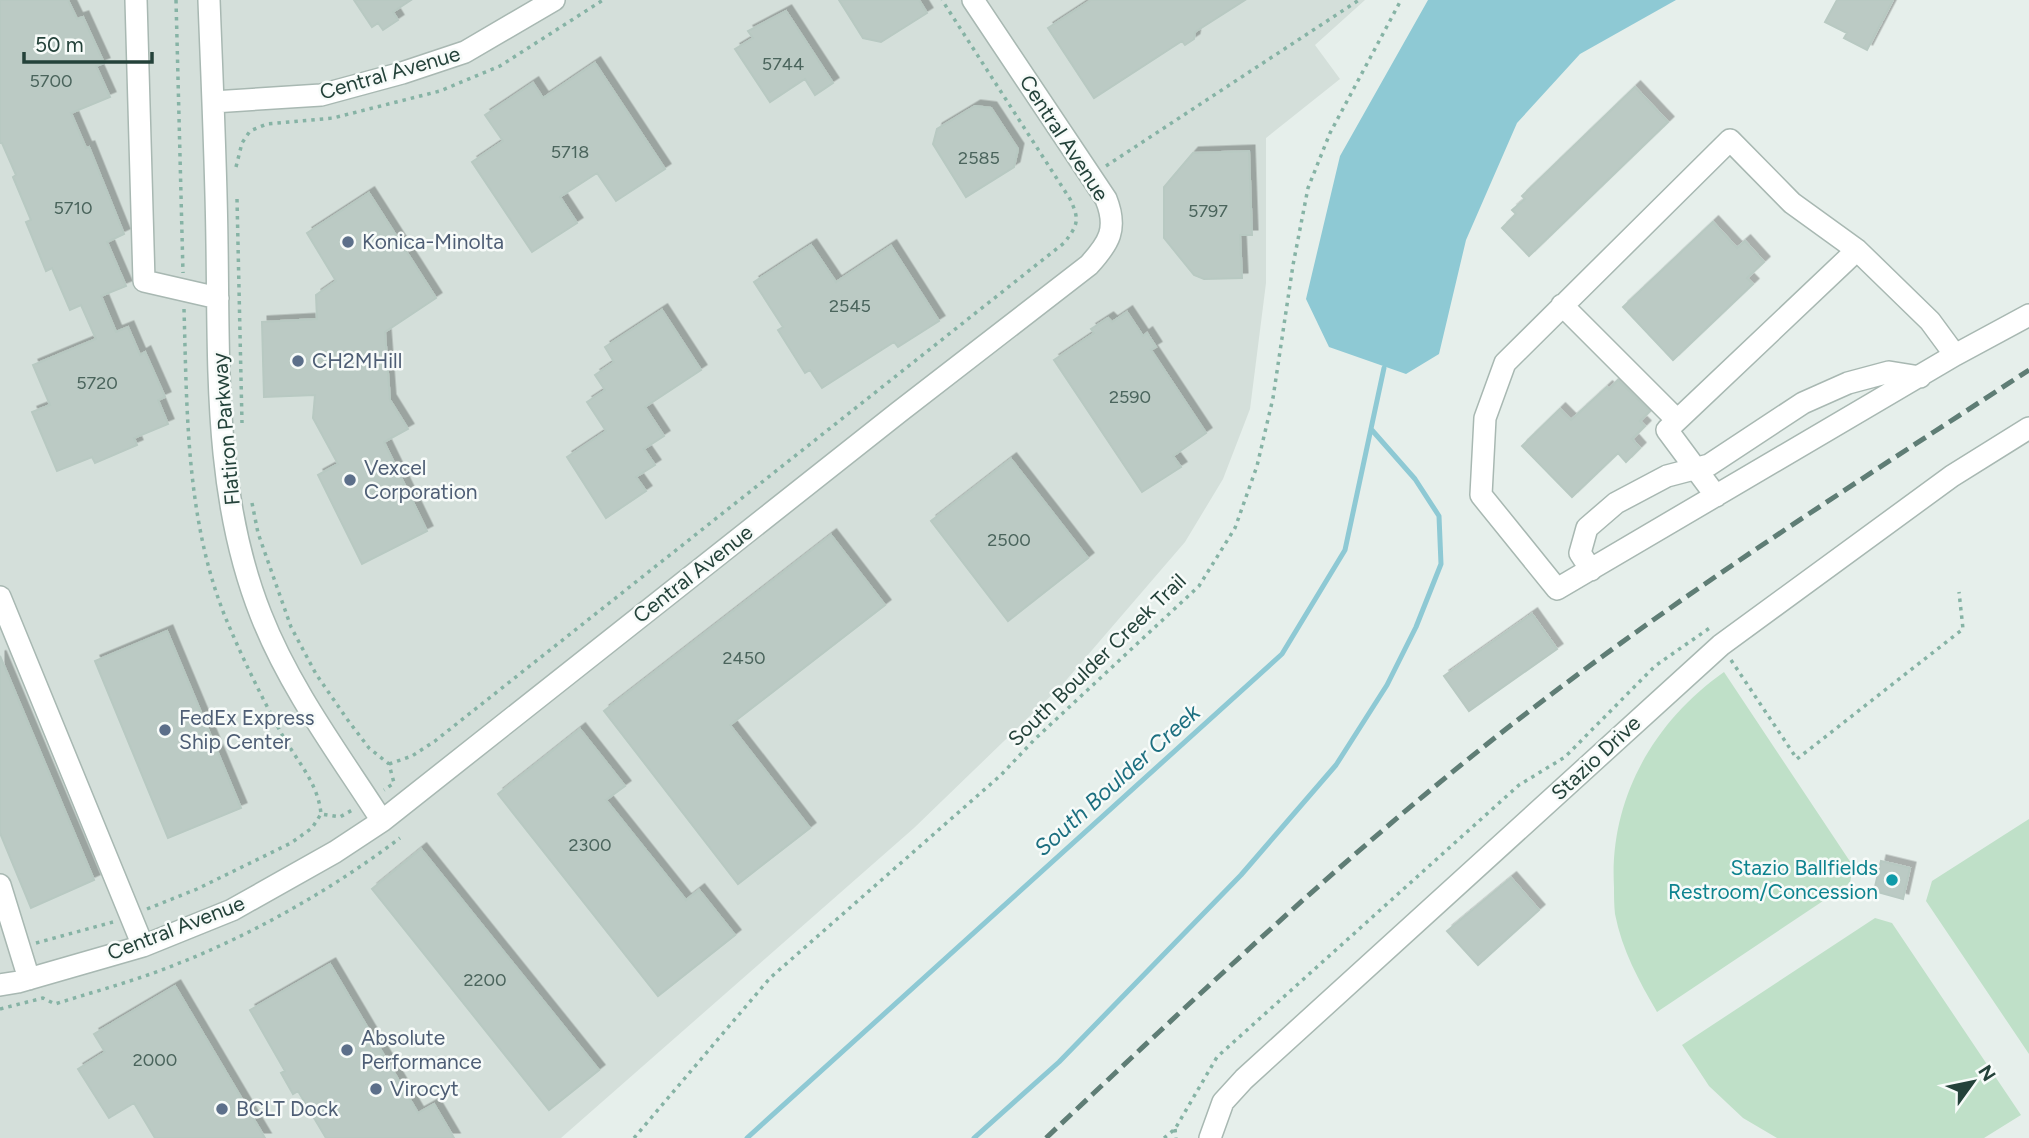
<svg xmlns="http://www.w3.org/2000/svg" width="2029" height="1138" font-family="Figtree,sans-serif">
<style>
.built{fill:#d4dfda}
.green{fill:#bfe0c8}
.water{fill:#8ec9d4}
.lines{fill:none;stroke-linecap:round;stroke-linejoin:round}
.stream{stroke:#8ec9d4;stroke-width:5}
.building{fill:#bbcac4;stroke:#b8c9c2;stroke-width:2;filter:url(#shadow)}
.minor-casing{stroke:#a8b8b2;stroke-width:24}
.path{stroke:#86b3a5;stroke-width:3.5;stroke-dasharray:3.5 5;stroke-linecap:butt}
.minor{stroke:#fff;stroke-width:21}
.rail{stroke:#5f7d75;stroke-width:5;stroke-dasharray:14 7;stroke-linecap:butt}
.service-dot{fill:#5c6f8a;stroke:#f7fbf9;stroke-width:2.5}
.culture-dot{fill:#0f9aa8;stroke:#f7fbf9;stroke-width:2.5}
.labels{text-anchor:middle;stroke-width:5;stroke-linejoin:round;paint-order:stroke}
.number-label{font-size:18px;fill:#4a645c}
.street-label{font-size:21px;fill:#24423a;stroke:#f7fbf9}
.service-label{font-size:21px;fill:#4e5e75;stroke:#f7fbf9;text-anchor:start}
.culture-label{font-size:21px;fill:#0d838f;stroke:#f7fbf9;text-anchor:end}
.water-label{font-size:23px;font-style:italic;fill:#1c6f80;stroke:#f7fbf9}
</style>
<defs>
<filter id="shadow"><feDropShadow dx="5.5" dy="-5.5" stdDeviation="0" flood-color="#0004"/></filter>
</defs>
<rect width="100%" height="100%" fill="#e6efeb"/>
<path class="built" d="M0,0H1365L1315,45L1340,79L1266,138V283L1250,409L1223,479L1185,542L1062,685L914,828L561,1138H0Z"/>
<path class="green" d="M1724,672L1853,866L1850,883L1657,1012C1639,981 1622,950 1615,914C1614,905 1614,896 1614,887C1609,800 1653,722 1724,672Z
M2029,819V1054L1926,901L1932,881Z
M1875,918L1892,923L2021,1115L1984,1138H1777L1743,1118L1709,1086L1682,1045Z"/>
<path class="water" d="M1428,0H1676L1580,54L1517,123L1466,240L1439,354L1406,374L1329,347L1306,299L1340,156Z"/>
<g class="lines">
<path class="stream" d="M747,1138L1282,654L1345,550L1384,368
M974,1138L1059,1062L1241,875L1336,765L1387,685L1416,627L1441,564L1439,516L1415,479L1371,429"/>
</g>
<path class="building" d="M0,0H68L77,19L83,17L104,63L96,66L110,97L71,113L86,148L89,147L124,234L107,242L126,286L101,296L116,332L128,327L140,355L145,352L165,397L158,400L168,424L134,438L137,445L95,463L92,457L57,471L32,412L50,405L33,365L96,339L81,305L70,310L52,268L46,271L26,222L31,220L13,177L16,175L2,143H0Z
M354,0H411L393,12L398,20L383,30L378,23L372,27Z
M839,0H919L927,13L881,42L863,38Z
M1091,0H1245L1195,32L1194,39L1185,45L1182,41L1094,98L1048,28Z
M1837,0H1893L1867,50L1844,38L1847,33L1825,22Z
M786,11L833,83L815,95L805,79L770,102L735,49L753,38L748,31Z
M595,63L665,169L616,201L597,173L560,197L577,223L532,252L472,162L503,141L485,115L533,83L543,98Z
M1635,87L1668,122L1529,256L1502,228L1516,214L1512,210L1525,199L1522,196Z
M975,106L991,108L1018,149L1014,167L966,197L933,144L937,129Z
M1249,151L1252,235H1240L1242,278L1204,279L1194,275L1164,238V187L1193,153Z
M369,193L436,298L385,332L390,400L408,429L384,442L427,531L362,564L318,475L338,464L313,418L315,395L264,397L262,322L317,319L316,295L336,281L307,233Z
M1713,222L1737,248L1745,241L1764,262L1747,278L1753,284L1673,360L1623,307Z
M811,245L836,282L891,246L939,321L898,347L894,342L822,388L810,370L805,373L778,330L783,327L754,282Z
M662,310L701,370L645,407L664,436L644,449L655,465L636,477L646,491L606,518L567,457L606,431L587,402L605,390L595,375L614,362L605,347Z
M1127,312L1143,336L1147,333L1156,347L1151,350L1206,433L1173,456L1181,467L1142,492L1054,360L1094,333L1091,329L1108,318L1112,322Z
M1618,380L1650,411L1640,421L1645,426L1632,439L1640,448L1626,462L1618,453L1572,497L1522,446L1560,409L1571,420L1607,387L1609,389Z
M1011,459L1088,558L1008,621L931,521Z
M831,535L885,605L730,725L810,828L738,884L604,711Z
M1532,614L1557,649L1469,711L1444,676Z
M167,631L241,808L168,838L95,661Z
M0,656L94,880L31,908L0,833Z
M580,729L625,786L606,800L686,900L699,890L735,935L658,996L498,794Z
M421,849L599,1070L549,1110L372,889Z
M1881,861L1910,868L1903,899L1874,891Z
M1511,878L1539,910L1478,965L1447,931Z
M330,964L418,1113L434,1104L454,1138H326L298,1091L293,1094L281,1073L285,1071L250,1010Z
M175,986L265,1138H155L134,1103L109,1118L78,1069L105,1052L94,1034Z"/>
<g class="lines">
<g class="minor-casing">
<path id="minor" d="M136,0L144,281L218,298
M209,0C212,81 216,163 217,244C219,368 214,497 261,615C290,689 339,754 382,821
M213,102L321,95L402,73L465,52L554,0
M1562,305L1677,420
M1955,355L1930,321L1857,250L1792,203L1730,140L1505,363L1485,418L1481,495L1557,589L1955,355L2029,315
M1716,496L1667,430L1857,250
M1591,570L1580,553L1587,528L1616,503L1667,476L1709,465L1803,403L1848,383L1889,372L1920,377
M0,597L143,946
M0,885L29,979
M0,985L18,982L143,946L232,910L335,852L382,821L899,412L1089,265C1109,243 1118,229 1106,199L973,0
M1210,1138L1223,1102L1244,1079L1721,645L1952,476L2029,428"/>
</g>
<path class="path" d="M176,0L183,273
M1106,166L1359,0
M236,167L242,143L250,131L267,124L333,118L440,91L500,66L603,0
M237,199L242,423
M184,309C187,411 186,517 224,614C240,653 259,692 279,729C294,758 318,781 321,814
M252,503L258,533L291,627L316,674L347,719L369,748L389,764L394,783L384,790
M1731,660L1797,759L1963,629L1959,592
M389,764L412,756L435,741L1064,243C1078,225 1080,220 1070,199L942,0
M147,909L197,889L291,843L312,828L321,814L340,817L354,809
M36,943L113,922
M0,1009L43,998L55,1004C96,991 138,980 177,964C254,934 334,888 400,838
M1175,1129L1176,1138
M634,1138L770,978L1001,775L1035,739L1199,586L1235,528L1257,466L1273,398L1293,265L1308,188L1330,133L1401,0
M1164,1138L1175,1129L1217,1057L1519,785L1565,757L1655,666L1711,627"/>
<use href="#minor" class="minor"/>
<path class="rail" d="M1046,1138C1194,999 1341,859 1501,733C1669,601 1850,487 2029,370"/>
</g>
<g class="service-dot">
<circle cx="348" cy="242" r="7"/>
<circle cx="298" cy="361" r="7"/>
<circle cx="350" cy="480" r="7"/>
<circle cx="165" cy="730" r="7"/>
<circle cx="347" cy="1050" r="7"/>
<circle cx="376" cy="1089" r="7"/>
<circle cx="222" cy="1109" r="7"/>
</g>
<circle class="culture-dot" cx="1892" cy="880" r="7"/>
<g class="labels">
<g class="number-label">
<text x="783" y="70">5744</text>
<text x="51" y="87">5700</text>
<text x="570" y="158">5718</text>
<text x="979" y="164">2585</text>
<text x="73" y="214">5710</text>
<text x="1208" y="217">5797</text>
<text x="850" y="312">2545</text>
<text x="97" y="389">5720</text>
<text x="1130" y="403">2590</text>
<text x="1009" y="546">2500</text>
<text x="744" y="664">2450</text>
<text x="590" y="851">2300</text>
<text x="485" y="986">2200</text>
<text x="155" y="1066">2000</text>
</g>
<g class="street-label">
<text transform="translate(390 73) rotate(-16)" y="7">Central Avenue</text>
<text transform="translate(1064 138) rotate(57)" y="7">Central Avenue</text>
<text transform="translate(226 429) rotate(-95)" y="7">Flatiron Parkway</text>
<text transform="translate(693 574) rotate(-38)" y="7">Central Avenue</text>
<text transform="translate(1097 660) rotate(-44)" y="7">South Boulder Creek Trail</text>
<text transform="translate(1596 758) rotate(-43)" y="7">Stazio Drive</text>
<text transform="translate(176 928) rotate(-21)" y="7">Central Avenue</text>
</g>
<g class="service-label">
<text x="362" y="249">Konica-Minolta</text>
<text x="312" y="368">CH2MHill</text>
<text x="364" y="475">Vexcel<tspan x="364" dy="24">Corporation</tspan></text>
<text x="179" y="725">FedEx Express<tspan x="179" dy="24">Ship Center</tspan></text>
<text x="361" y="1045">Absolute<tspan x="361" dy="24">Performance</tspan></text>
<text x="390" y="1096">Virocyt</text>
<text x="236" y="1116">BCLT Dock</text>
</g>
<g class="culture-label">
<text x="1878" y="875">Stazio Ballfields<tspan x="1878" dy="24">Restroom/Concession</tspan></text>
</g>
<g class="water-label">
<text transform="translate(1117 780) rotate(-42)" y="8">South Boulder Creek</text>
</g>
</g>
<g transform="translate(1973 1082) rotate(57)" stroke="#f7fbf9" stroke-width="5" paint-order="stroke">
<path d="M0-5L12 26L0 18L-12 26Z" fill="#24423a"/>
<text y="-10" font-size="19" font-weight="bold" text-anchor="middle" fill="#24423a">N</text>
</g>
<path d="M24 52v10h128v-10" fill="none" stroke="#24423a" stroke-width="3.5"/>
<text x="35" y="52" font-size="21" fill="#24423a" stroke="#f7fbf9" stroke-width="5" paint-order="stroke">50 m</text>
</svg>
